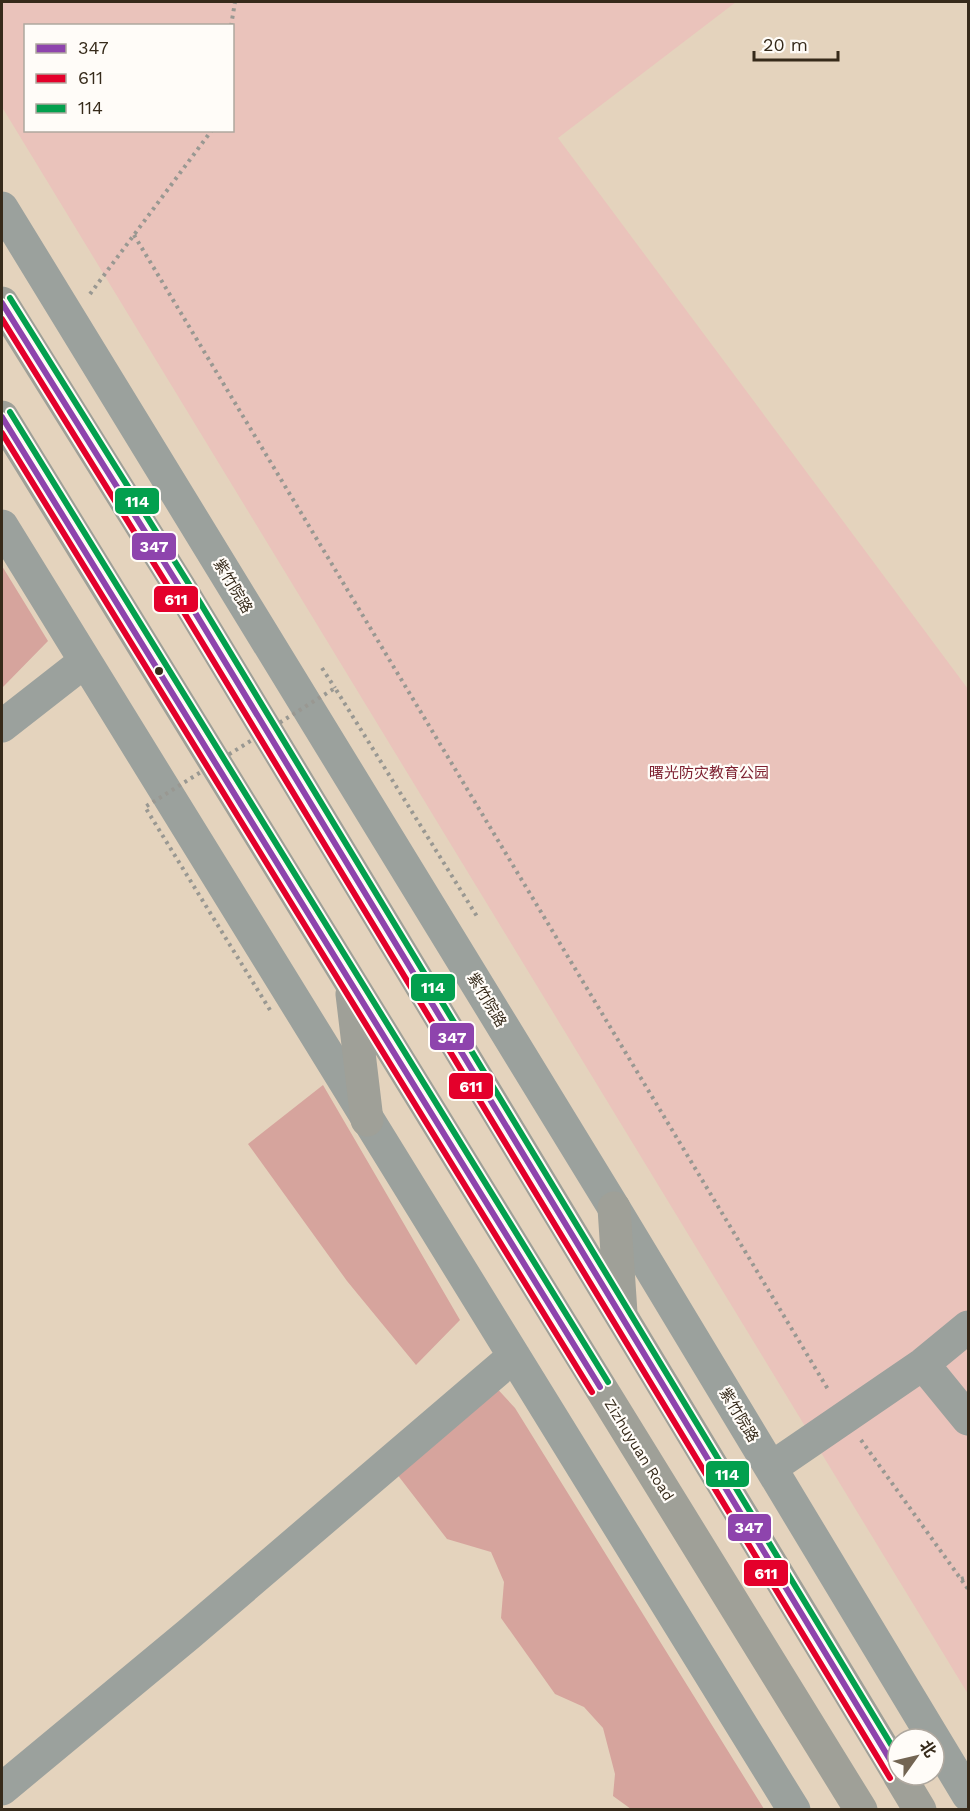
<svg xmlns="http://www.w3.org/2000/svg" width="970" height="1811" font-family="'Work Sans','Noto Sans SC',sans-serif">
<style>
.green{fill:#eac3bb;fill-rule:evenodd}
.forest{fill:#d6a49d}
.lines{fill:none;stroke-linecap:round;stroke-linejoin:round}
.path{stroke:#999892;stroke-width:4;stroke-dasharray:3 4.5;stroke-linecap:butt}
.minor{stroke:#9ba19d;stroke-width:33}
.major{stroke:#9fa098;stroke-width:33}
.path-bridge{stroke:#999892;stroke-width:4;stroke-dasharray:3 4.5;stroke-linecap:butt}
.bus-1-casing{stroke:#fffcf8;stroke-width:10}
.bus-2-casing{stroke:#fffcf8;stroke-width:10}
.bus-3-casing{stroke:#fffcf8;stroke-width:10}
.bus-1{stroke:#8e44ad;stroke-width:6}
.bus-2{stroke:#e4002b;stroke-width:6}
.bus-3{stroke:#03a04e;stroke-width:6}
.bus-dot{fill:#362a1a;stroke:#fffcf8;stroke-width:2}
.labels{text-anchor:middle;stroke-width:4.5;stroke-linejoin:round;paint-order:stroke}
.street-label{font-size:15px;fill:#362a1a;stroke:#fffcf8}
.park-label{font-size:15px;fill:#7f2232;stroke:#fffcf8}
.line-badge{stroke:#fffcf8;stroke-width:2}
.badge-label{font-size:16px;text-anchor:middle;font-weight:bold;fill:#fff}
</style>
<rect width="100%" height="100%" fill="#e4d3bd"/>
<path class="green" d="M2,2H736L558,138L968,689V1694L2,107ZM26,26H232V130H26Z"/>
<path class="forest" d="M2,566L48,641L2,688Z
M323,1085L460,1320L416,1365L347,1281L248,1144Z
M492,1383L515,1408L764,1809H631L613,1796L615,1774L603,1728L584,1707L555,1694L501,1618L504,1582L491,1552L447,1539L393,1469Z"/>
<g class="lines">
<path class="path" d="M231,26L235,2
M134,235L829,1391
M90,294L212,130
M322,668L335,688
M861,1440L968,1589
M961,1579L968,1577"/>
<path class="minor" d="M2,208L614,1208L968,1795
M2,526L794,1810
M2,726L84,662
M923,1364L968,1419
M771,1468L923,1364L968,1327
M2,1789L189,1634L514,1356"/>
<path class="major" d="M2,303L179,586L898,1773
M2,417L861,1810
M352,994L367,1120
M614,1208L621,1313
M899,1775L920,1810"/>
<path class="path-bridge" d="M270,1010L145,807L335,688L478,918"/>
<g class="bus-1-casing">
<path id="bus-1" d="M2,303L179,586L898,1773
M2,417L600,1387"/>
</g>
<g class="bus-2-casing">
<path id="bus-2" d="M2,319L171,591L890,1778
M2,433L592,1392"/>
</g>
<g class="bus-3-casing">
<path id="bus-3" d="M10,298L187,581L898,1756
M10,412L608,1382"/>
</g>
<use href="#bus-1" class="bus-1"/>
<use href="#bus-2" class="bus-2"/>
<use href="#bus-3" class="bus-3"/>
</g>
<circle class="bus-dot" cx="159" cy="671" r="5"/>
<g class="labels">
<g class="street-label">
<text transform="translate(233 586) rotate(59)" y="5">紫竹院路</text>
<text transform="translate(487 1000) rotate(59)" y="5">紫竹院路</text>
<text transform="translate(739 1415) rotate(59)" y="5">紫竹院路</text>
<text transform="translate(639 1450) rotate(58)" y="5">Zizhuyuan Road</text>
</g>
<g class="park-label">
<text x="709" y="778">曙光防灾教育公园</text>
</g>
</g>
<g class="line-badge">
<rect x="114" y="487" width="46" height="28" rx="6" fill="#03a04e"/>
<rect x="131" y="532" width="46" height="29" rx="6" fill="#8e44ad"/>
<rect x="153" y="585" width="46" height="28" rx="6" fill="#e4002b"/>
<rect x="410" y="973" width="46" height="29" rx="6" fill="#03a04e"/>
<rect x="429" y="1022" width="46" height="29" rx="6" fill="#8e44ad"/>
<rect x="448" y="1072" width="46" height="28" rx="6" fill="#e4002b"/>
<rect x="705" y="1460" width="45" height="28" rx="6" fill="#03a04e"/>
<rect x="727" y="1513" width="45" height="29" rx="6" fill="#8e44ad"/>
<rect x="743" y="1559" width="46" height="28" rx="6" fill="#e4002b"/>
</g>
<g class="badge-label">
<text x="137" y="507">114</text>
<text x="154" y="552">347</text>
<text x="176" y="605">611</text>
<text x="433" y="993">114</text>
<text x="452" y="1043">347</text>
<text x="471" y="1092">611</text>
<text x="727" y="1480">114</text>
<text x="749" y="1533">347</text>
<text x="766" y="1579">611</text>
</g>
<rect width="970" height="1811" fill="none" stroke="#362a1a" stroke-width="6"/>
<rect x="24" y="24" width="210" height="108" fill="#fffcf8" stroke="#afa89f" stroke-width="1.5"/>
<rect x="36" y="44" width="30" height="9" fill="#8e44ad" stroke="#afa89f" stroke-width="1.5"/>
<text x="78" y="54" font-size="18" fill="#362a1a">347</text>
<rect x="36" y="74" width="30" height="9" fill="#e4002b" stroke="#afa89f" stroke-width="1.5"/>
<text x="78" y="84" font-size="18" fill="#362a1a">611</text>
<rect x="36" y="104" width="30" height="9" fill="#03a04e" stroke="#afa89f" stroke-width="1.5"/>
<text x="78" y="114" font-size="18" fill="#362a1a">114</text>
<g transform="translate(916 1757) rotate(56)"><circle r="28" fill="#fffcf8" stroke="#afa89f" stroke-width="1.5"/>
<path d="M0-4.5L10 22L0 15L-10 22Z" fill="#736553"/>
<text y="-9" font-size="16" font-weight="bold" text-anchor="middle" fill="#362a1a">北</text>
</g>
<path d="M754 51v9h84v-9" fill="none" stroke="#362a1a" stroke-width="3"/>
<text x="763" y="51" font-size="18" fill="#362a1a" stroke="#fffcf8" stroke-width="4.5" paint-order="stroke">20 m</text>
</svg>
